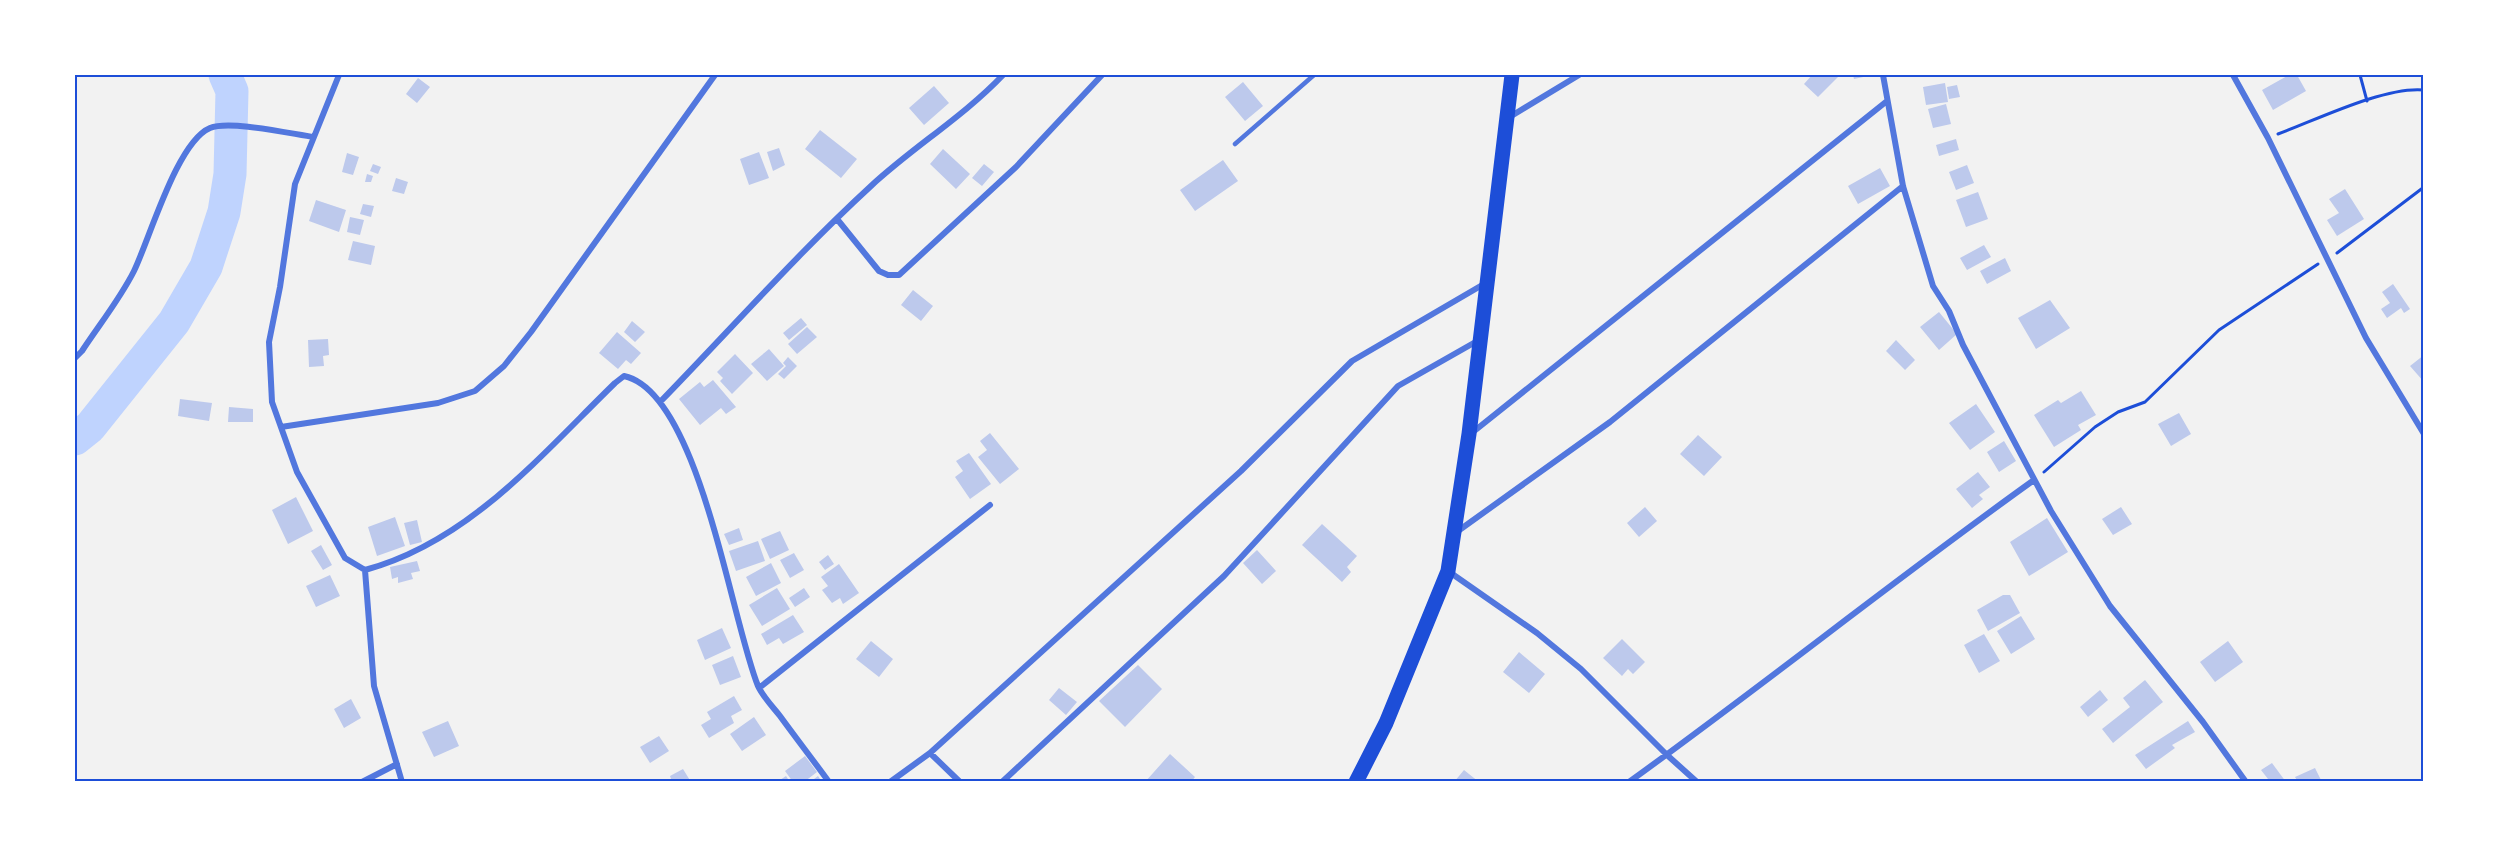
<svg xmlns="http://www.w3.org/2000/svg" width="2499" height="857" font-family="'Times New Roman',serif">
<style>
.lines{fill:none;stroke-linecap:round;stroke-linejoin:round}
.river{stroke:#bfd3fe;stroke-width:33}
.building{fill:#bdc9ec}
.path{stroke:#1d4ed8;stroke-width:3}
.service{stroke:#5277de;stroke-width:4.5}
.minor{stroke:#5277de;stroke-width:6}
.trunk{stroke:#1d4ed8;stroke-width:15}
.neatline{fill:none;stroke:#1d4ed8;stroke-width:2}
</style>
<rect width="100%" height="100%" fill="#f2f2f2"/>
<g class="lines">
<path class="river" d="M75,439L90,427L174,322L206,267L224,212L230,174L232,91L225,75"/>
</g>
<path class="building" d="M1812,75H1836L1838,77L1818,97L1804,84Z
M1853,75H1868V76L1854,79Z
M2289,75H2297L2306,91L2273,110L2262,90Z
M418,78L430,87L417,103L406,94Z
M1243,82L1263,106L1245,121L1225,97Z
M1945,83L1948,102L1926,105L1923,87Z
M1957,85L1960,97L1949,99L1947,87Z
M934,86L949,103L924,125L909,108Z
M1946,104L1951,124L1933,128L1928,109Z
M820,130L857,159L841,178L805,149Z
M1956,139L1959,150L1939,156L1936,145Z
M779,148L785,165L773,171L767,152Z
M943,149L970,174L956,189L930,164Z
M759,152L769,178L749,185L740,159Z
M347,153L359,157L353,175L342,172Z
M1223,160L1238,181L1195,211L1180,190Z
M373,164L381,167L378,174L370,171Z
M984,164L994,172L982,186L972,178Z
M1967,165L1974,183L1956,190L1949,172Z
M1880,168L1890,186L1858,204L1848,186Z
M367,174L373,176L371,182H365Z
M396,178L408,182L404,194L392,191Z
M2345,189L2364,219L2337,236L2327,220L2339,213L2329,199Z
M1978,192L1988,219L1966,227L1956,200Z
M316,200L346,210L339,232L309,221Z
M363,204L374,206L371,217L360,214Z
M350,217L364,220L360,235L347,232Z
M353,241L375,246L371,265L348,260Z
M1984,245L1991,257L1967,270L1960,258Z
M2005,258L2011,271L1987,284L1980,271Z
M2393,284L2410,309L2404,313L2401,308L2387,318L2381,309L2390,303L2382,292Z
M913,290L933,306L921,321L901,305Z
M2050,300L2070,328L2036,349L2018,318Z
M1939,312L1957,334L1939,350L1920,327Z
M801,318L807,325L789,340L783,333Z
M632,321L645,332L635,342L624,332Z
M807,327L817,337L797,354L788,344Z
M617,332L641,353L631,364L626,360L618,369L599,353Z
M328,339L329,355L323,356L324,366L309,367L308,340Z
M1896,340L1915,360L1905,370L1886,351Z
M769,349L784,366L767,381L751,364Z
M735,354L753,373L732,394L720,381L723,378L717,372Z
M2424,355V382L2410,366Z
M788,357L797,366L784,379L778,374L786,366L783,363Z
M713,380L736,407L726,414L721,408L700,425L679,399L700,382L704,387Z
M2081,391L2096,415L2078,425L2081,430L2054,447L2034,415L2058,400L2061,403Z
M180,399L212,403L209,421L178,416Z
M1976,404L1995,432L1970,450L1949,423Z
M229,407L253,409V422H228Z
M2179,413L2191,434L2171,446L2158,424Z
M990,433L1019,469L1000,484L978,457L987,450L980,441Z
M1698,435L1722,457L1704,476L1680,454Z
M2004,441L2016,461L1999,472L1987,452Z
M969,453L991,484L970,499L955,477L963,471L956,461Z
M1978,472L1990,487L1979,495L1983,499L1972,508L1956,489Z
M296,497L313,531L288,544L272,510Z
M1645,507L1657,521L1639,537L1627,523Z
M2121,507L2132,524L2113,535L2102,519Z
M395,517L405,546L377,556L368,527Z
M2047,518L2068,552L2029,576L2010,542Z
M417,520L422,542L410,545L404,523Z
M1322,524L1357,556L1347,567L1351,572L1342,582L1302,545Z
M739,528L743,540L729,545L724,534Z
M780,531L789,550L770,559L761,539Z
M758,541L765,561L736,571L729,551Z
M321,545L332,565L323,570L311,551Z
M1257,550L1276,571L1262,584L1243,563Z
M794,553L804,570L790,578L780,560Z
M828,555L834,564L825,570L819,562Z
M417,561L420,571L411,573L413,579L398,583V577L392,579L390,567Z
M771,563L781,583L756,596L746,577Z
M839,564L859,593L843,604L840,598L832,603L822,590L828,586L821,577Z
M330,575L340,596L316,607L306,586Z
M777,588L790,609L762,626L749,605Z
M804,588L810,597L795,607L789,598Z
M2003,595H2010L2020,613L1988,631L1977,610Z
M793,615L804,632L783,644L779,638L767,645L761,634Z
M2021,616L2035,639L2011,654L1997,631Z
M722,628L731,648L705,660L697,640Z
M1984,634L2000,661L1979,673L1964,645Z
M1622,639L1645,662L1633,674L1628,669L1622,676L1603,658Z
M871,641L893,659L879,677L856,659Z
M2228,641L2243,662L2215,682L2200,662Z
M1519,652L1545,674L1529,693L1503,672Z
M733,656L741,677L720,685L712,665Z
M1138,665L1162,689L1125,727L1099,701Z
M2145,680L2163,702L2113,743L2102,729L2130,707L2123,698Z
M1059,688L1077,702L1066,715L1049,700Z
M2100,690L2108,700L2088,717L2080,707Z
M734,696L742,710L731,716L734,723L709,738L701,725L711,719L707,712Z
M351,699L361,718L344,728L334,709Z
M754,717L766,735L742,751L730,734Z
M448,721L459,746L434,757L422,732Z
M2188,721L2195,732L2172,745L2175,748L2146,769L2135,755Z
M659,736L669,751L650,763L640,747Z
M1170,754L1195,777L1191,782H1145Z
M805,756L817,772L804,782H793L785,771Z
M2272,763L2286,782H2263L2268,779L2261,770Z
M2315,768L2322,782H2298L2295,777Z
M683,769L691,782H672L670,776Z
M1464,770L1479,782H1454Z
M786,776L790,782H777Z
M818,776L822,782H810Z"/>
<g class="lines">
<path class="path" d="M2360,75L2367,101
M2278,134C2316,120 2385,86 2424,90
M2337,253L2424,187
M2044,472L2095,427L2118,412L2145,402L2219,330L2318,264"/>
<path class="service" d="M1235,144L1314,75"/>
<path class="minor" d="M339,75L295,184L280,287L269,342L272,402L297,472L345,558L365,570L374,686L402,782
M1883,75L1903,186L1933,286L1949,311L1963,345L2051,511L2110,606L2203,722L2246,782
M2233,75L2268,138L2366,338L2424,434
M1508,118L1579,75
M837,219L879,271L888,275H899L1016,167L1102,75
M75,358L82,351C99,325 120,299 134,271C150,238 177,142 210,128C230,120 292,134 314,137
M661,401C731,329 797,254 871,186C913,147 963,117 1003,75
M281,427L438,403L475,391L504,366L531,332L715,75
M1473,432L1887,101
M1458,531L1610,422L1903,186
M365,570C469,542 541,455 615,383L624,376C699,392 731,620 758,686C763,697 773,707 780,716C796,738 813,760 829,782
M1448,571L1537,633L1581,669L1667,755
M759,688L990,505
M930,753L1241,471L1352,361L1484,284
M1667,755L1697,782
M362,782L397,764
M890,782L930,753L960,782
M1002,782L1224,576L1398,386L1479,340
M1629,782C1766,683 1897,578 2034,480"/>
<path class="trunk" d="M1356,782L1386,723L1448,571L1469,434L1512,75"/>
</g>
<rect width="2499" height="857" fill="none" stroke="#ffffff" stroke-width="153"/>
<rect x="76" y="76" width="2346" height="704" class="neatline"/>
</svg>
